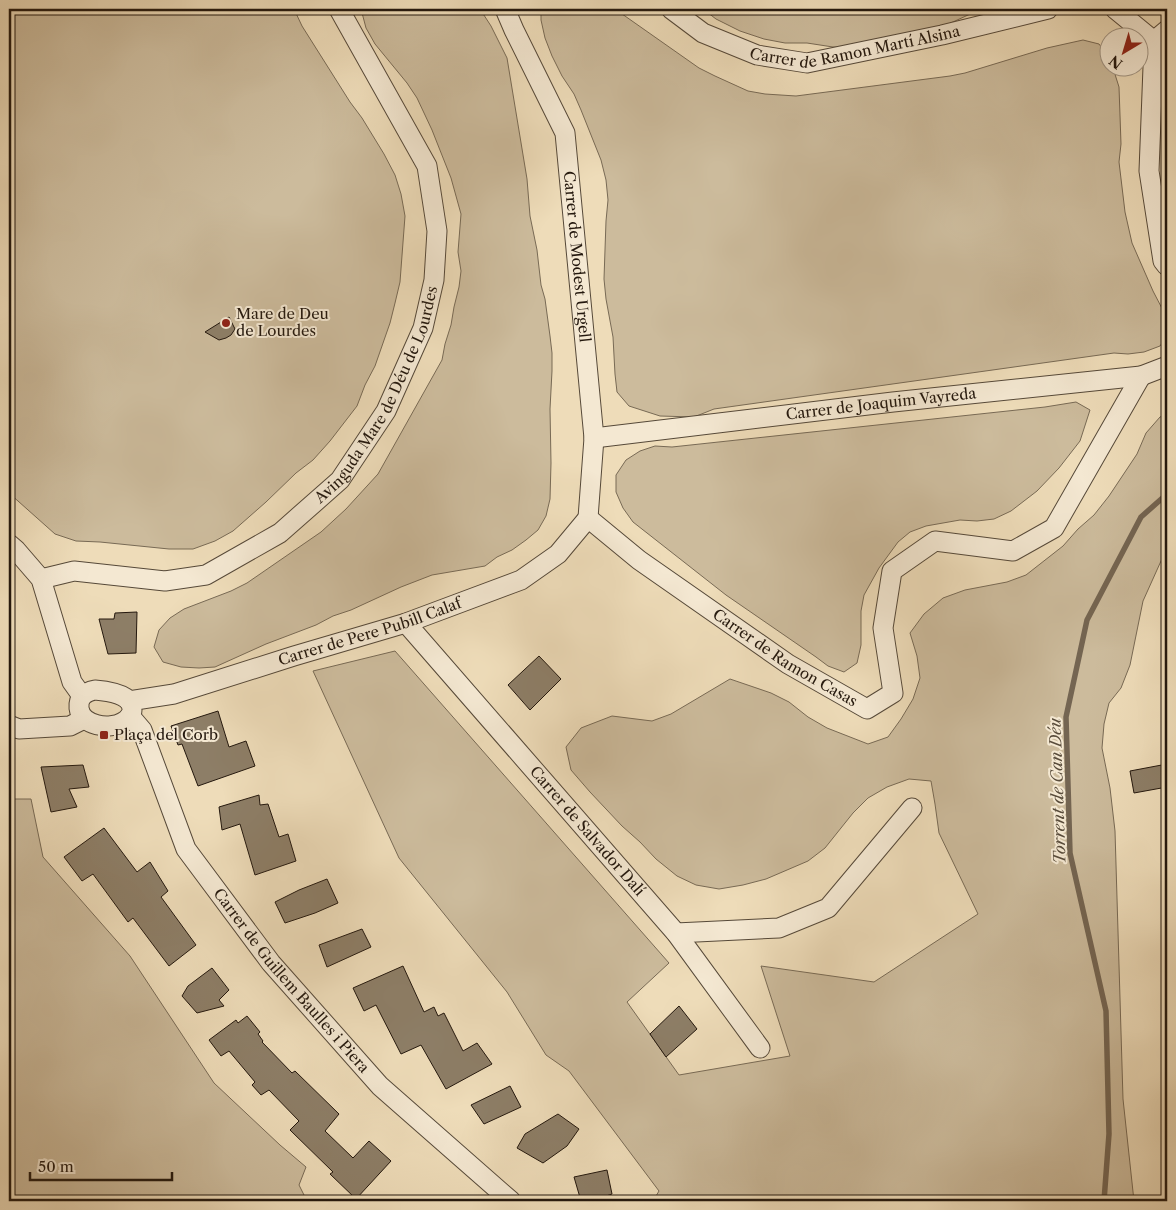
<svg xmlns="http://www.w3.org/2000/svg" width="1176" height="1210" font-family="'Libre Caslon Text',serif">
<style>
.green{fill:#ccbb9c;stroke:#786a55}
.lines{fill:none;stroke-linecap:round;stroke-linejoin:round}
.stream{stroke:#746552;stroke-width:5.5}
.building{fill:#8d7e67;stroke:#24180e}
.minor-casing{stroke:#564939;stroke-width:21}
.minor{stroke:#f4e8d2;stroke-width:19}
.poi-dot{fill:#8f2418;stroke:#f4e8d2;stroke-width:2}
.labels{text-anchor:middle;stroke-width:4;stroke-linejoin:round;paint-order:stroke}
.street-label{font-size:15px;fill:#24180e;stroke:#f4e8d2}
.poi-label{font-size:15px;fill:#24180e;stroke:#f4e8d2;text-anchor:start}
.water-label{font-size:16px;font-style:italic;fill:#594c3b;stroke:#f4e8d2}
</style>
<rect width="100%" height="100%" fill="#eedcb9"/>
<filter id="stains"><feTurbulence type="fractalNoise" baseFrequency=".004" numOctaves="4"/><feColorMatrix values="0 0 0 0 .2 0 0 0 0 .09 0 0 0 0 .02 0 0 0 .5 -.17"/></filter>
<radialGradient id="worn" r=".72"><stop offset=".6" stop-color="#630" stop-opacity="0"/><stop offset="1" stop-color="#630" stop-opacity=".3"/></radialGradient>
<path class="green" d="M9,9H294L302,26L350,102L362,118L384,154L395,175L401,194L405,216L400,282L395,303L390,323L375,366L365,385L357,406L330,441L313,460L296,473L266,502L233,531L215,541L193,549H169L100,542L76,541L55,534L9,493Z
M361,9H480L491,26L507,58L527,179L530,216L537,250L541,285L545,299L550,336L552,353V371L550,409L551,463L550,499L546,516L538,530L526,540L512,550L497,557L485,566L432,575L401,587L351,610L333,616L316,625L266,644L215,667L199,668L181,667L163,662L154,647L159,630L170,618L184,609L231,591L247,583L321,532L346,509L378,474L442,360L445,344L451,325L454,307L459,287L461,271L458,252L461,214L451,178L432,130L417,98L407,83L375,44L366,28Z
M541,9H615L699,68L715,76L748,91L765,94L796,96L950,76L965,73L1047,48L1083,40L1099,44L1108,56V68H1113L1119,87L1121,144L1119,162L1125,212L1132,243L1153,291L1167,318V336L1160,346L1144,352L1128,354L1114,353L714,409L694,417L660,416L629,406L617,392L615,374L613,337L606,299L604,279L606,221L608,200L606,180L601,160L581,110L574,94L562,76L552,56L545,38L541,20Z
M703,9H981L901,46L855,48L833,47L807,43H785L764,39L740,31L716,19Z
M1076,402L1090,410L1080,441L1059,468L1037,491L1011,511L994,519L977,521L960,520L926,526L910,532L898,542L879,568L864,595L861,611V645L857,663L844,672L828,666L816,657L726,595L633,522L623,508L616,492V475L626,460L640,451L655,446L672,447L1045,407Z
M1167,414V551L1161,561L1143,601L1130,665L1121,688L1109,703L1104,724L1102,748L1110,788L1115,831L1123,1099L1134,1201H653L659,1191L569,1071L546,1055L507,992L399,858L313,671L395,651L669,963L627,1002L679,1075L790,1056L761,966L874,982L978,914L939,833L935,804L931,781L909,779L887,787L868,798L853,813L825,848L808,861L766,879L743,885L719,889L696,885L677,876L656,859L640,842L622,826L590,792L571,770L566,747L581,728L612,716L652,721L671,714L730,679L771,693L789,702L808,717L827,728L868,744L888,737L901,719L913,699L920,678L917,656L910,633L924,614L943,598L965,590L1007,582L1026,575L1063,546L1078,529L1094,515L1109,496L1137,454L1146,433L1160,417Z
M9,799H31L43,857L130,956L214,1083L280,1145L306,1167L299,1185L307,1201H9Z"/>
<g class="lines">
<path class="stream" d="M9,1196L12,1201
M1104,1201L1109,1134L1106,1011L1070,853L1066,717L1087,620L1141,517L1167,494"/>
</g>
<path class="building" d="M229,317L235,329L231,335L226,338L219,340L205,332Z
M137,612L136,653L108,654L99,619H114L115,613Z
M539,656L561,679L530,710L508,685Z
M218,711L229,747L246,741L255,766L198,786L182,744L178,745L171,726Z
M1167,764V787L1134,793L1130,771Z
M83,765L89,787L69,789L77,807L51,812L41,767Z
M259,795L260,805L268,804L279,837L288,834L296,861L255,875L240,824L222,830L219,807Z
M104,828L137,872L150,862L168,891L161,897L196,945L169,966L133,918L128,922L93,874L82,881L64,857Z
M327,879L338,903L315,913L285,923L275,902L299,890Z
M362,929L371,947L327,967L319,945Z
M403,966L424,1012L434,1007L438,1016L444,1013L463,1051L477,1043L492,1064L446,1089L421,1045L401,1054L376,1005L364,1011L353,988Z
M212,968L229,990L219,1000L224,1006L197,1013L182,996L188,986Z
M679,1006L697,1029L666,1057L650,1034Z
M247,1016L260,1032L258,1034L263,1041L262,1042L292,1073L295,1071L339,1114L325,1131L353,1158L369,1141L391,1161L356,1199L330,1174L333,1172L290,1130L299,1121L269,1090L261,1095L252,1085L255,1082L229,1051L221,1056L209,1040L236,1020L238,1023Z
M510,1086L521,1107L484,1124L471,1105Z
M558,1114L579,1129L567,1146L543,1163L517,1148L525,1134Z
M607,1170L612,1194L591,1201H581L574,1177Z"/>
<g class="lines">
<g class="minor-casing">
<g id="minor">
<path id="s1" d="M505,9L514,30L565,133L594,438L588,518"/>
<path id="s2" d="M671,9L703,33L757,55L807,63L942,35L1048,9"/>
<path d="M1115,9L1154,41"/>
<path d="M1167,30L1154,41L1149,171L1163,261L1167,266"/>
<path id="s3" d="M594,438L893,402L1141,376L1167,366"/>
<path id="s4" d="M588,518L639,560L788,664L867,709L893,693L883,628L892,571L935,541L1013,551L1054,528L1141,376"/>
<path d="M9,544L16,550L41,579L72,682L82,696"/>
<path id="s5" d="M41,579L74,571L165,581L206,575L280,533L340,480L386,411L423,328L434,280L437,231L427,166L339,9"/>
<path id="s6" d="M406,623L676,933L760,1048"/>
<path d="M95,690C107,691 133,694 132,710C132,715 127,720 123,722C110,730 81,726 79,708C78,697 85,692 95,690Z"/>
<path id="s7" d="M129,701L174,694L294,656L406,623L521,580L558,554L588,518"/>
<path id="s8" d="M130,716L142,730L186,849L271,963L380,1086L511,1201"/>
<path d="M9,725L19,729L70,726L84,719"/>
<path d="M676,933L779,928L828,908L912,808"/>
</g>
</g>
<use href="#minor" class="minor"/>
</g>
<g class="poi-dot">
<circle cx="226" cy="323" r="5"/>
<rect x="99" y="730" width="10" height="10" rx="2.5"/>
</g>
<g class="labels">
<g class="street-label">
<text dy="5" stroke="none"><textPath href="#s2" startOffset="198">Carrer de Ramon Martí Alsina</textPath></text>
<text dy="5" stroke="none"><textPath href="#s1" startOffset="262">Carrer de Modest Urgell</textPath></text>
<text dy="5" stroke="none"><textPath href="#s5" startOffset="425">Avinguda Mare de Déu de Lourdes</textPath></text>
<text dy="5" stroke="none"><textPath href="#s3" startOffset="289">Carrer de Joaquim Vayreda</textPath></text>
<text dy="5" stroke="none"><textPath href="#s7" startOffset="251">Carrer de Pere Pubill Calaf</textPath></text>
<text dy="5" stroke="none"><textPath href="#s4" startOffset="242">Carrer de Ramon Casas</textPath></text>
<text dy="5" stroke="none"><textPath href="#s6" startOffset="276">Carrer de Salvador Dalí</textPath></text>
<text dy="5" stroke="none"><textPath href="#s8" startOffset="314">Carrer de Guillem Baulles i Piera</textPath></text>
</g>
<g class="poi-label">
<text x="236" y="319">Mare de Deu<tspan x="236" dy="17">de Lourdes</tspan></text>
<text x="114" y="740">Plaça del Corb</text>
</g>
<g class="water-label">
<text transform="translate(1057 791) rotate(-92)" y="6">Torrent de Can Déu</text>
</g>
</g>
<rect width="1176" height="1210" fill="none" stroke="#eedcb9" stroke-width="30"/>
<rect x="10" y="10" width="1156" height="1190" fill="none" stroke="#24180e" stroke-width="2.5"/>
<rect x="15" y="15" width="1146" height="1180" fill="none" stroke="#24180e"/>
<g transform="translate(1124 52) rotate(218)"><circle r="24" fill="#f4e8d2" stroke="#a19584"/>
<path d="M0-4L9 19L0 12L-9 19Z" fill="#8f2418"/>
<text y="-8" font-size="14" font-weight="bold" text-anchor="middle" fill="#24180e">N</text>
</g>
<path d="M30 1172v8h142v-8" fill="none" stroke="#24180e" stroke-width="2.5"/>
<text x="38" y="1172" font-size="15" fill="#24180e" stroke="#f4e8d2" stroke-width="4" paint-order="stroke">50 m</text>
<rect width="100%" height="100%" filter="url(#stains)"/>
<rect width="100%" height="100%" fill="url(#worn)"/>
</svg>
